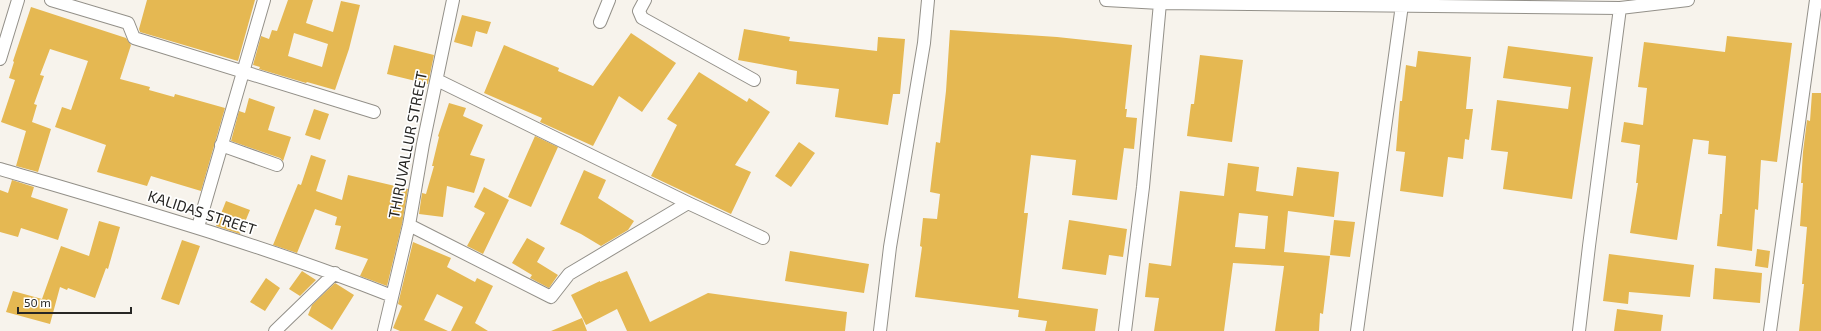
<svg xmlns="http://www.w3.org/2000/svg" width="1821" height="331" font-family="'Exo 2',sans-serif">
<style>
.building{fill:#e5b852;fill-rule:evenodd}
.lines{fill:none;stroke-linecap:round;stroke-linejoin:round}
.minor-casing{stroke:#939089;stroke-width:14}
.minor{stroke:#fff;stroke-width:12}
.labels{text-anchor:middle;stroke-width:3.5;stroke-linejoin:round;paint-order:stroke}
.street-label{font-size:15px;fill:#272624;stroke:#fff}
</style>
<rect width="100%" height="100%" fill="#f7f3ec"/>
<path class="building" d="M147,0H255L238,61L140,32L139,29Z
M288,0H313L306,23L333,32L341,1L360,5L349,49L335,90L307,82L306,83L259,69L260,67L253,65L261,36L269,39L272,30L277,31ZM294,33L328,44L322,67L288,56Z
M31,7L126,38L131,45L120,79L150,87L149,90L174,97L175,94L225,108L201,191L151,176L147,186L97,172L106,145L55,127L62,107L71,110L88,61L50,49L40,75L44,76L34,104L37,105L32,122L51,129L38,172L16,166L26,131L1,122L15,80L9,78L14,62L13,61Z
M462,15L491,22L487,34L476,31L472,47L454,42Z
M744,29L790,37L789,41L877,51L878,37L905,39L900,94H893L888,125L835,117L839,89L796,84L797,71L738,60Z
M950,30L1057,37L1132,45L1125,109H1127L1126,117L1137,118L1134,149L1124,148L1117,200L1072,195L1076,160L1031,155L1024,213H1028L1018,298L1098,309L1095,331H1045L1047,321L1018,317L1019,310L915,297L922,247L920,246L923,218L937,219L940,194L930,192L936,142L940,143L946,91Z
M631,33L676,63L642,112L619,96L593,146L540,122L542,118L484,93L504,45L559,68L558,71L593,86Z
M1727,36L1792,43L1777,162L1761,160L1758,210L1755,209L1752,251L1717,246L1720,214H1722L1726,156L1708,154L1709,141L1693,139L1677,240L1630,233L1638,183H1636L1640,145L1621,142L1624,122L1643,125L1647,88L1638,87L1644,42L1725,52Z
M394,45L434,55L428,84L387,74Z
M1508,46L1593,57L1572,199L1503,189L1508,152L1491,150L1497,100L1568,109L1571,87L1503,78Z
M1418,51L1471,57L1466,109H1473L1469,140L1465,139L1463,159L1448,157L1443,197L1400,191L1405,152L1396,151L1400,101H1402L1406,65L1416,67Z
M1200,55L1243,60L1232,142L1187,136L1191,104H1194Z
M699,72L747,102L749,98L770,112L735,165L751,172L731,214L651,176L677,125L667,119Z
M1812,93H1821V331H1799L1804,284H1802L1807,227L1800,226L1803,183H1801L1803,152L1807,120L1810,121Z
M249,98L275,107L268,130L291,137L283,161L280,158L231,141L239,111L245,113Z
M449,103L466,108L463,116L483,125L470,155L485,159L474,193L447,186L443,217L419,214L422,193L426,194L434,166H432L439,137L438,136Z
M314,109L329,114L320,140L305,135Z
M535,136L558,147L531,207L508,197Z
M799,142L815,153L791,187L775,176Z
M311,155L326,160L316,191L342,200L348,175L408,189L402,224L387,286L360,276L368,259L335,249L341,226L335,225L337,217L315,209L297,253L273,245L298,184L301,185Z
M1228,163L1259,167L1256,191L1293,196L1297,167L1339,172L1334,217L1288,211L1284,252L1330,256L1323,314L1320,313L1319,331H1275L1284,266L1233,263L1224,331H1154L1159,298L1145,297L1149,263L1171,266L1180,191L1224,196ZM1239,213L1268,216L1265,249L1235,247Z
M584,170L606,180L598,198L634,221L628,230L601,246L581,234L560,224Z
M12,180L34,187L31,197L68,209L58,240L21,228L18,237L0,232V190L8,193Z
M484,187L509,200L483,254L467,246L485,213L474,207Z
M226,201L250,210L240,234L216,226Z
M1069,220L1127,229L1123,257L1109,255L1106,275L1062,269Z
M1334,220L1355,222L1350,257L1330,255Z
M99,221L120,227L108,269L106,268L95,298L68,288L67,290L60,287L50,324L6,312L13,291L42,299L61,246L89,256Z
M527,238L545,248L537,262L558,275L549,288L530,278L532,275L512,263Z
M182,240L200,246L179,305L161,299Z
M413,242L451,258L447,267L475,282L477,278L493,286L475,323L488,331H451L463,307L437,294L424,320L448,331H400L393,328L402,306L398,304Z
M1757,249L1770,251L1768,268L1755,266Z
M790,251L869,264L864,293L785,281Z
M1609,254L1694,265L1690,297L1629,292L1628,304L1603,301Z
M1715,268L1762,273L1760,303L1713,299Z
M302,271L316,280L300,296L289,289Z
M627,271L650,322L708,293L847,312L845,331H627L617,309L586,325L571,295L600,281V282Z
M266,278L280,288L265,311L250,302Z
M335,283L354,295L332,330L308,315L312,305Z
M1617,309L1663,315L1661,331H1614Z
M582,318L587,331H551Z"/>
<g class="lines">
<g class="minor-casing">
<path id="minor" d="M51,0L128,23L134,38L374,112
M645,0L639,11L642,18L754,80
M1106,0L1160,3L1620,8L1688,0
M600,22L609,0
M0,59L18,0
M437,80L688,203L763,238
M221,145L277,165
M0,169C132,208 264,245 392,296
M409,225L551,297L569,274L688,203
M198,227L264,0
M275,331L335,273
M384,331L409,225L423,144L453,0
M880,331L890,247L924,43L928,0
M1125,331L1143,187L1160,3
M1357,331L1402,5
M1579,331L1589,246L1620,8
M1770,331L1816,0"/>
</g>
<use href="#minor" class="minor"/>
</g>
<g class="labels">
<g class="street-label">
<text transform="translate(408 145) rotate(-79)" y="5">THIRUVALLUR STREET</text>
<text transform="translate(202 213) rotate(18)" y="5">KALIDAS STREET</text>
</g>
</g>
<path d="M18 307v6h113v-6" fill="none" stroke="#272624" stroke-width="2"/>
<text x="24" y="307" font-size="12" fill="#272624" stroke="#ffffff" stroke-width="3" paint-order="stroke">50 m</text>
</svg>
